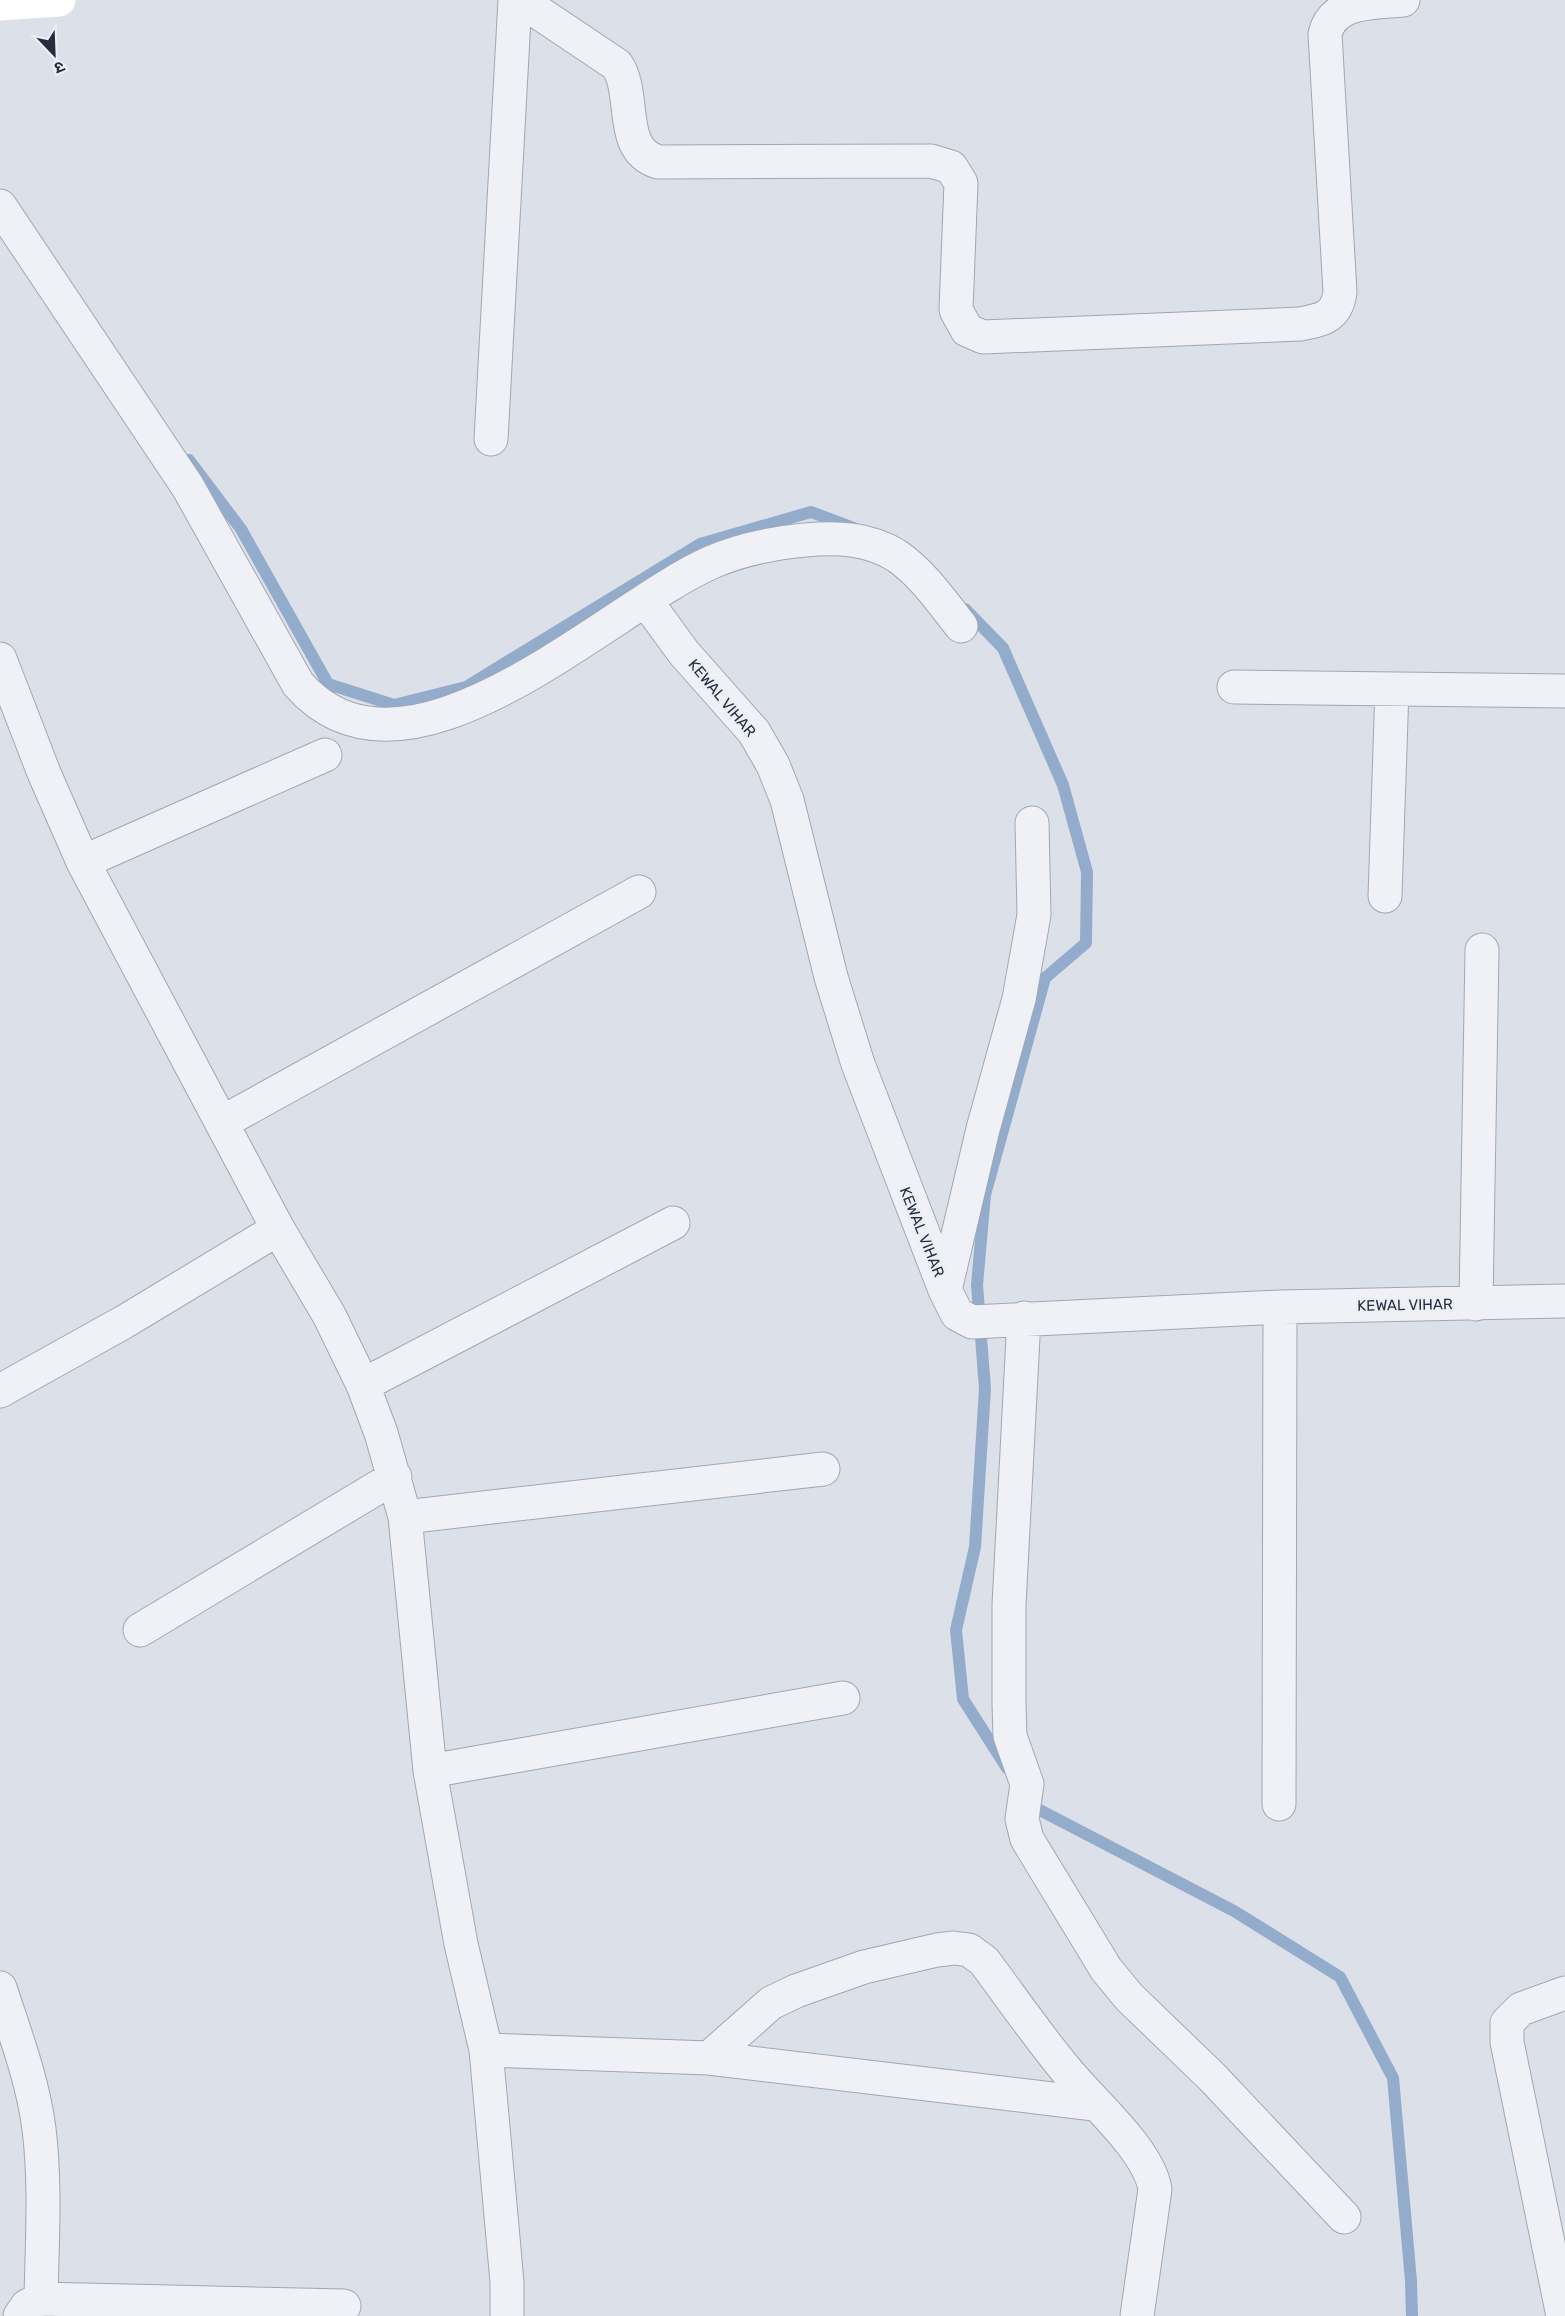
<svg xmlns="http://www.w3.org/2000/svg" width="1565" height="2316" font-family="Rubik,'Noto Sans Devanagari',sans-serif">
<style>
.lines{fill:none;stroke-linecap:round;stroke-linejoin:round}
.stream{stroke:#94accb;stroke-width:12}
.minor-casing{stroke:#a1a7b2;stroke-width:35}
.minor{stroke:#eff1f6;stroke-width:33}
.secondary{stroke:#fff;stroke-width:33}
.labels{text-anchor:middle;stroke-width:5;stroke-linejoin:round;paint-order:stroke}
.street-label{font-size:15px;fill:#252d3f;stroke:#ebeff5}
</style>
<rect width="100%" height="100%" fill="#dce0e8"/>
<g class="lines">
<path class="stream" d="M189,460L241,529L328,684L394,705L466,687L700,544L811,512L854,528
M965,609L1003,648L1063,785L1087,872L1086,943L1045,978L985,1195L977,1285L985,1389L975,1547L956,1630L963,1699L1007,1768
M1028,1800L1032,1806L1234,1911L1340,1977L1393,2078L1411,2281L1412,2316"/>
<g class="minor-casing">
<path id="minor" d="M520,0L617,65C637,96 617,149 658,162L931,161L951,167L961,183L956,310L967,330L983,337L1300,324C1322,320 1337,317 1340,292L1325,34C1333,0 1374,3 1403,0
M0,206L188,487L298,684C407,809 608,607 712,562C742,549 773,543 805,540C836,537 869,538 897,556C923,574 942,602 961,626
M491,439L515,0
M646,601L684,653L754,732L773,765L787,800L831,977L858,1064L945,1290L957,1314L972,1322L1280,1307L1565,1301
M0,659L44,773L83,862L278,1229L329,1315L363,1385L381,1433L405,1517L430,1771L461,1944L486,2050L507,2282V2316
M1234,687L1565,691
M83,862L325,755
M1385,896L1392,689
M223,1122L639,892
M945,1290L983,1129L1019,999L1034,915L1032,823
M1476,1304L1482,950
M1024,1318L1009,1605V1704L1010,1736L1027,1784L1022,1819L1027,1839L1106,1969L1129,1997L1212,2077L1344,2217
M363,1385L673,1223
M0,1391L124,1322L278,1229
M405,1517L823,1469
M140,1630L395,1477
M430,1771L843,1698
M1279,1804L1280,1307
M0,1988C15,2034 33,2081 39,2129C46,2185 42,2243 41,2299
M486,2050L709,2058L771,2003L796,1991L864,1967L937,1950L954,1948L969,1950L984,1961C1011,1997 1037,2035 1066,2070C1093,2103 1148,2149 1155,2189L1137,2316
M709,2058L1094,2104
M20,2316L27,2306L41,2299L344,2306
M1563,2316L1507,2042V2023L1521,2009L1565,1993"/>
</g>
<use href="#minor" class="minor"/>
<path class="secondary" d="M0,4L59,0"/>
</g>
<g class="labels">
<g class="street-label">
<text transform="translate(722 698) rotate(50)" y="5">KEWAL VIHAR</text>
<text transform="translate(922 1232) rotate(68)" y="5">KEWAL VIHAR</text>
<text transform="translate(1405 1305) rotate(-1)" y="5">KEWAL VIHAR</text>
</g>
</g>
<g transform="translate(54 54) rotate(157)" stroke="#ebeff5" stroke-width="4.5" paint-order="stroke">
<path d="M0-4.5L10 22L0 15L-10 22Z" fill="#252d3f"/>
<text y="-9" font-size="16" font-weight="bold" text-anchor="middle" fill="#252d3f">उ</text>
</g>
</svg>
